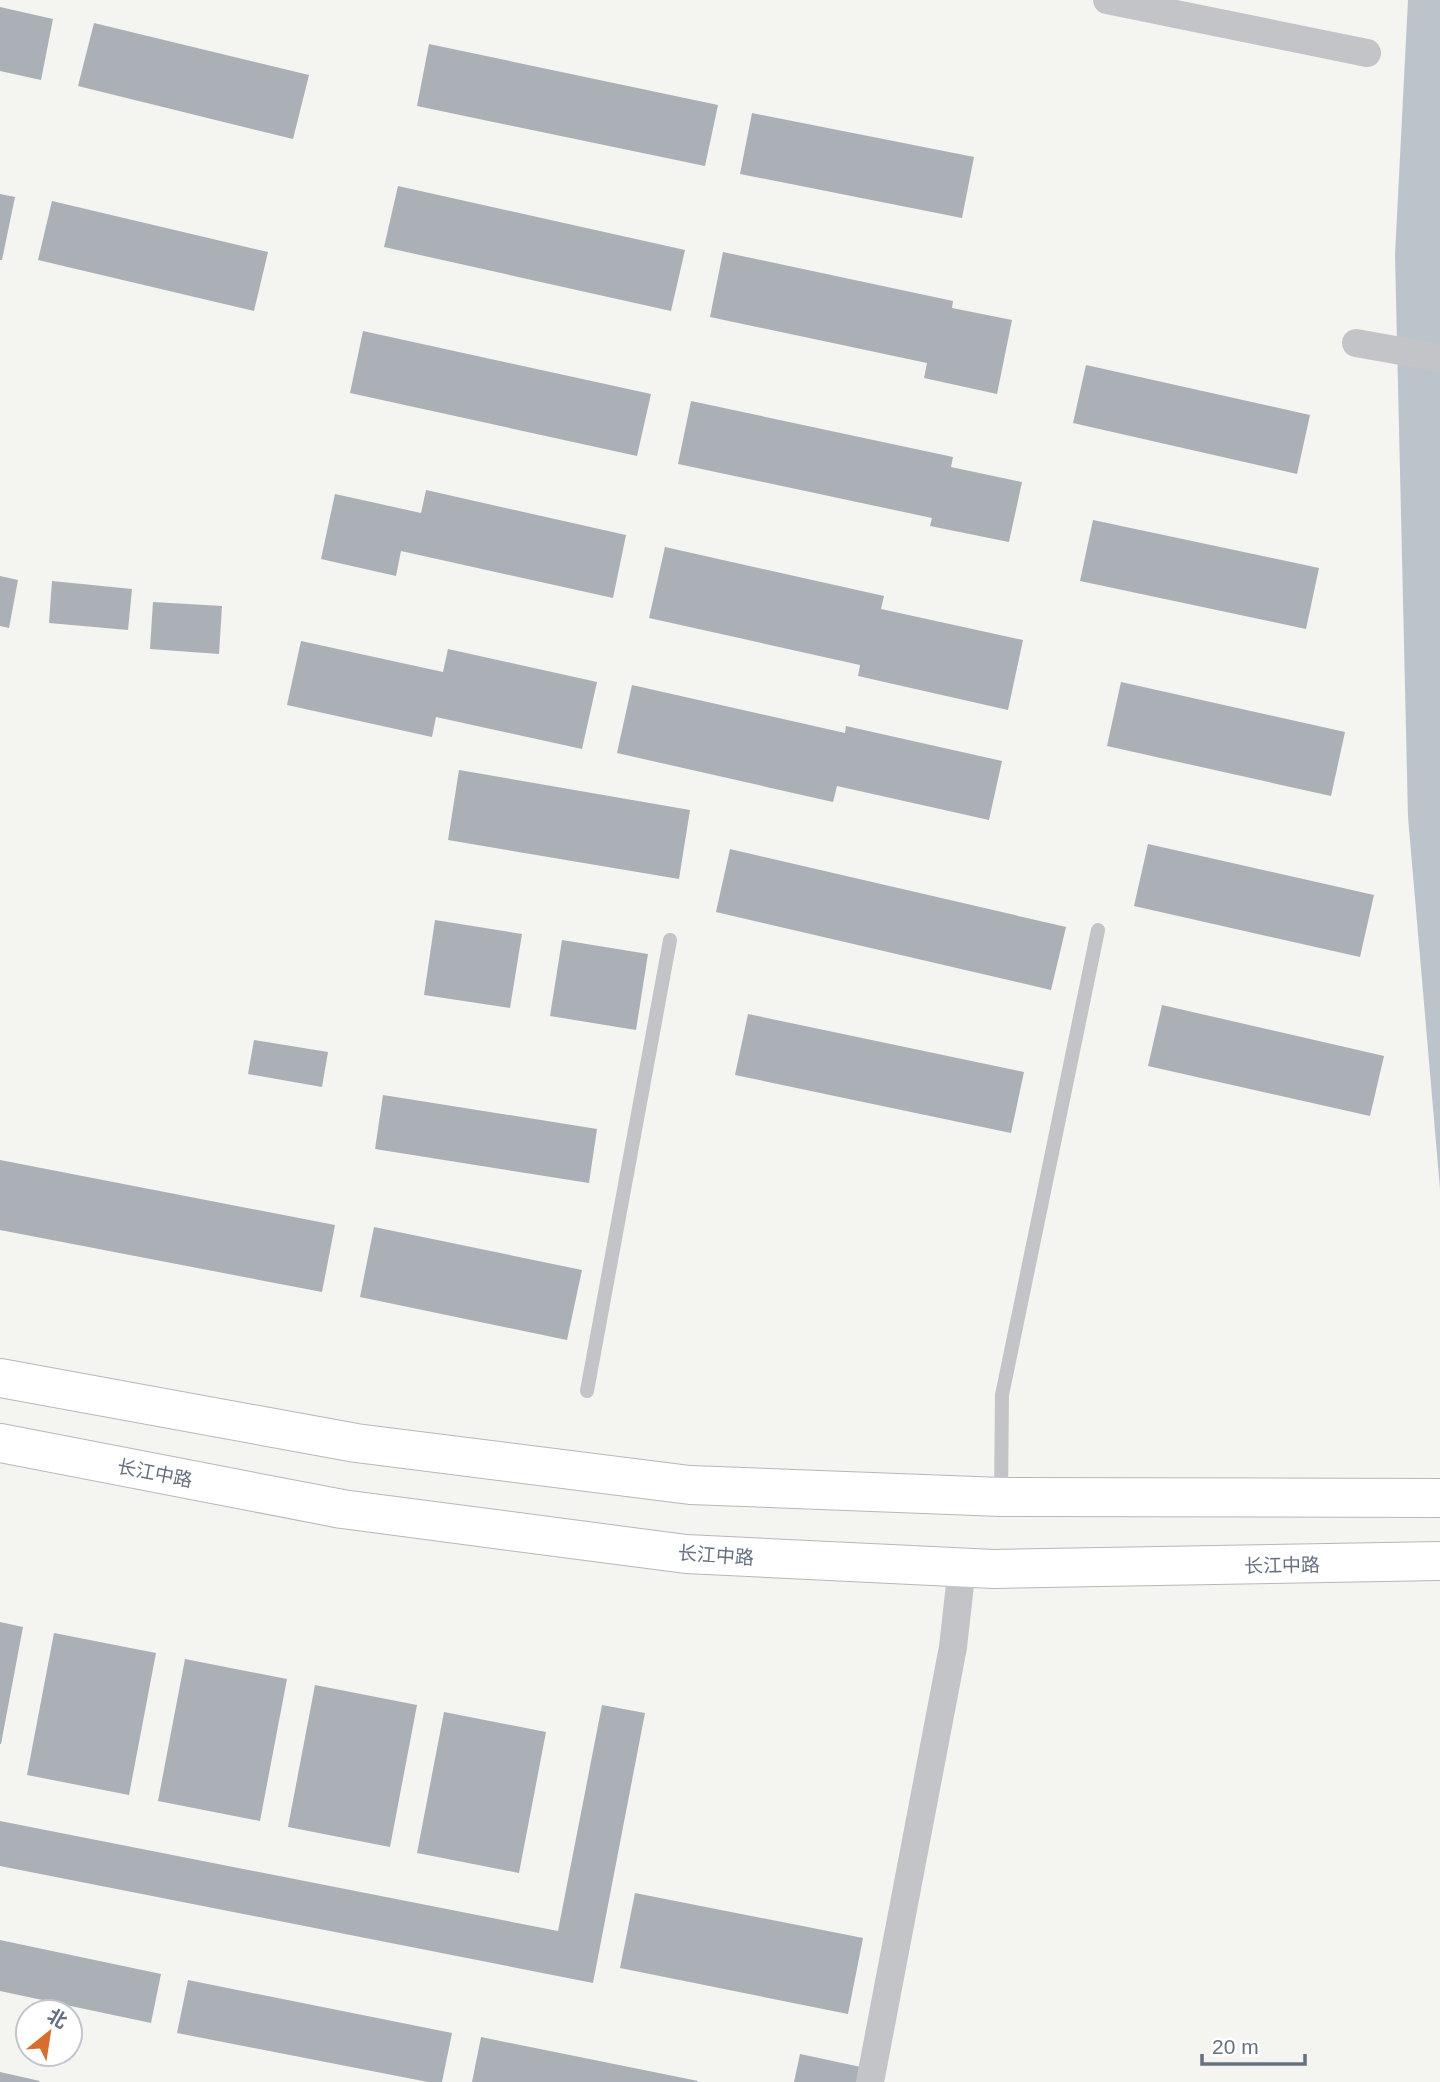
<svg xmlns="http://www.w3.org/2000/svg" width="1440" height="2082" font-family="Arial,'Noto Sans SC',sans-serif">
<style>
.water{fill:#bbc4ca}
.building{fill:#abb0b6}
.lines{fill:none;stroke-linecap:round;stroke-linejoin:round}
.primary-casing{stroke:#b5b7bb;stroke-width:40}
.service{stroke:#c2c4c8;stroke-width:14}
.minor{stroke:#c2c4c8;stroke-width:28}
.primary{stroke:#fff;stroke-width:38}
.labels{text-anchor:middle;stroke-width:7;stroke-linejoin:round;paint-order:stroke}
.street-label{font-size:19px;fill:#657080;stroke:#fff}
</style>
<rect width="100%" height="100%" fill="#f4f4f0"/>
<path class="water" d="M1408,0H1440V1189L1408,817L1395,255Z"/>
<path class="building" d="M0,7L53,19L41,80L0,71Z
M94,23L309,75L293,139L78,86Z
M429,44L718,105L705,166L417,106Z
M752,113L974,157L962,218L740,174Z
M398,186L685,250L671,311L384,247Z
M0,194L15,197L2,260H0Z
M52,201L268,252L254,311L38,260Z
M723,252L953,301L952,308L1012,320L997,394L924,378L927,363L710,317Z
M363,331L651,394L637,456L350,393Z
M1086,365L1310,415L1297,474L1073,423Z
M691,401L953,457L951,467L1022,482L1009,542L930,526L932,518L678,464Z
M426,490L626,535L613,598L401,551L396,576L321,559L335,494L421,513Z
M1093,520L1319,568L1306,629L1080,581Z
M665,547L884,596L881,609L1023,640L1008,710L858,676L860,665L649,618Z
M0,576L18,580L9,628L0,626Z
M52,581L132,589L128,630L49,623Z
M153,602L222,606L219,654L150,649Z
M301,641L443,672L448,649L597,682L582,749L436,717L432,737L287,705Z
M1121,682L1345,732L1331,796L1107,746Z
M632,685L845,733L846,726L1002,761L989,820L837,786L833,802L617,753Z
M459,770L690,810L679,879L448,840Z
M1148,844L1374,895L1360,957L1134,906Z
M730,849L1066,927L1051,990L716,912Z
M435,920L522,934L510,1008L424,995Z
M562,940L648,954L636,1030L550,1016Z
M1162,1005L1384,1056L1370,1116L1148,1066Z
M748,1014L1024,1072L1011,1133L735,1075Z
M254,1040L328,1052L322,1087L248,1074Z
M383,1095L597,1129L589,1183L375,1149Z
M0,1160L335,1225L322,1292L0,1230Z
M374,1227L582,1270L567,1340L360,1297Z
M0,1622L23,1627L1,1744H0Z
M54,1633L156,1653L129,1795L27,1775Z
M185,1659L287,1679L260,1821L158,1801Z
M315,1685L417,1705L390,1847L288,1827Z
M602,1705L645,1713L593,1983L0,1866V1821L558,1931Z
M444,1712L546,1732L519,1873L417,1853Z
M635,1893L863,1938L848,2014L620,1968Z
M0,1940L161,1974L151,2023L0,1991Z
M188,1980L452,2033L442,2082H428L177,2033Z
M481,2037L698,2081L697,2082H472Z
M800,2054L861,2067L858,2082H794Z
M0,2072L40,2081L39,2082H0Z"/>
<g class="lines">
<g class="primary-casing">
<path id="primary" d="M0,1378L356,1443L690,1485L1001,1497L1440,1498
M0,1443L342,1509L686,1554L994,1569L1440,1561"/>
</g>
<path class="service" d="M587,1391L670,940
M1001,1496L1002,1395L1098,930"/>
<path class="minor" d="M1107,0L1367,53
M1356,343L1440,358
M870,2082L953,1647L962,1567"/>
<use href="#primary" class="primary"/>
</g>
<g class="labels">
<g class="street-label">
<text transform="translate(155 1473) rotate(11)" y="7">长江中路</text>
<text transform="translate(716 1555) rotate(4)" y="7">长江中路</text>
<text transform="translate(1282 1565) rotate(-1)" y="7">长江中路</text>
</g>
</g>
<g transform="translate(49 2033) rotate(30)"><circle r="33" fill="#ffffff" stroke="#c1c6cc" stroke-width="2"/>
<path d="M0-5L12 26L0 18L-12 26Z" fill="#d86e2d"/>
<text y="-10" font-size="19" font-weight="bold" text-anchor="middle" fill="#657080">北</text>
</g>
<path d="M1202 2054v10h103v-10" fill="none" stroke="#657080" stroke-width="3.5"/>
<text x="1212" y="2054" font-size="21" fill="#657080" stroke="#ffffff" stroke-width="5" paint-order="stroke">20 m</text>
</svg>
